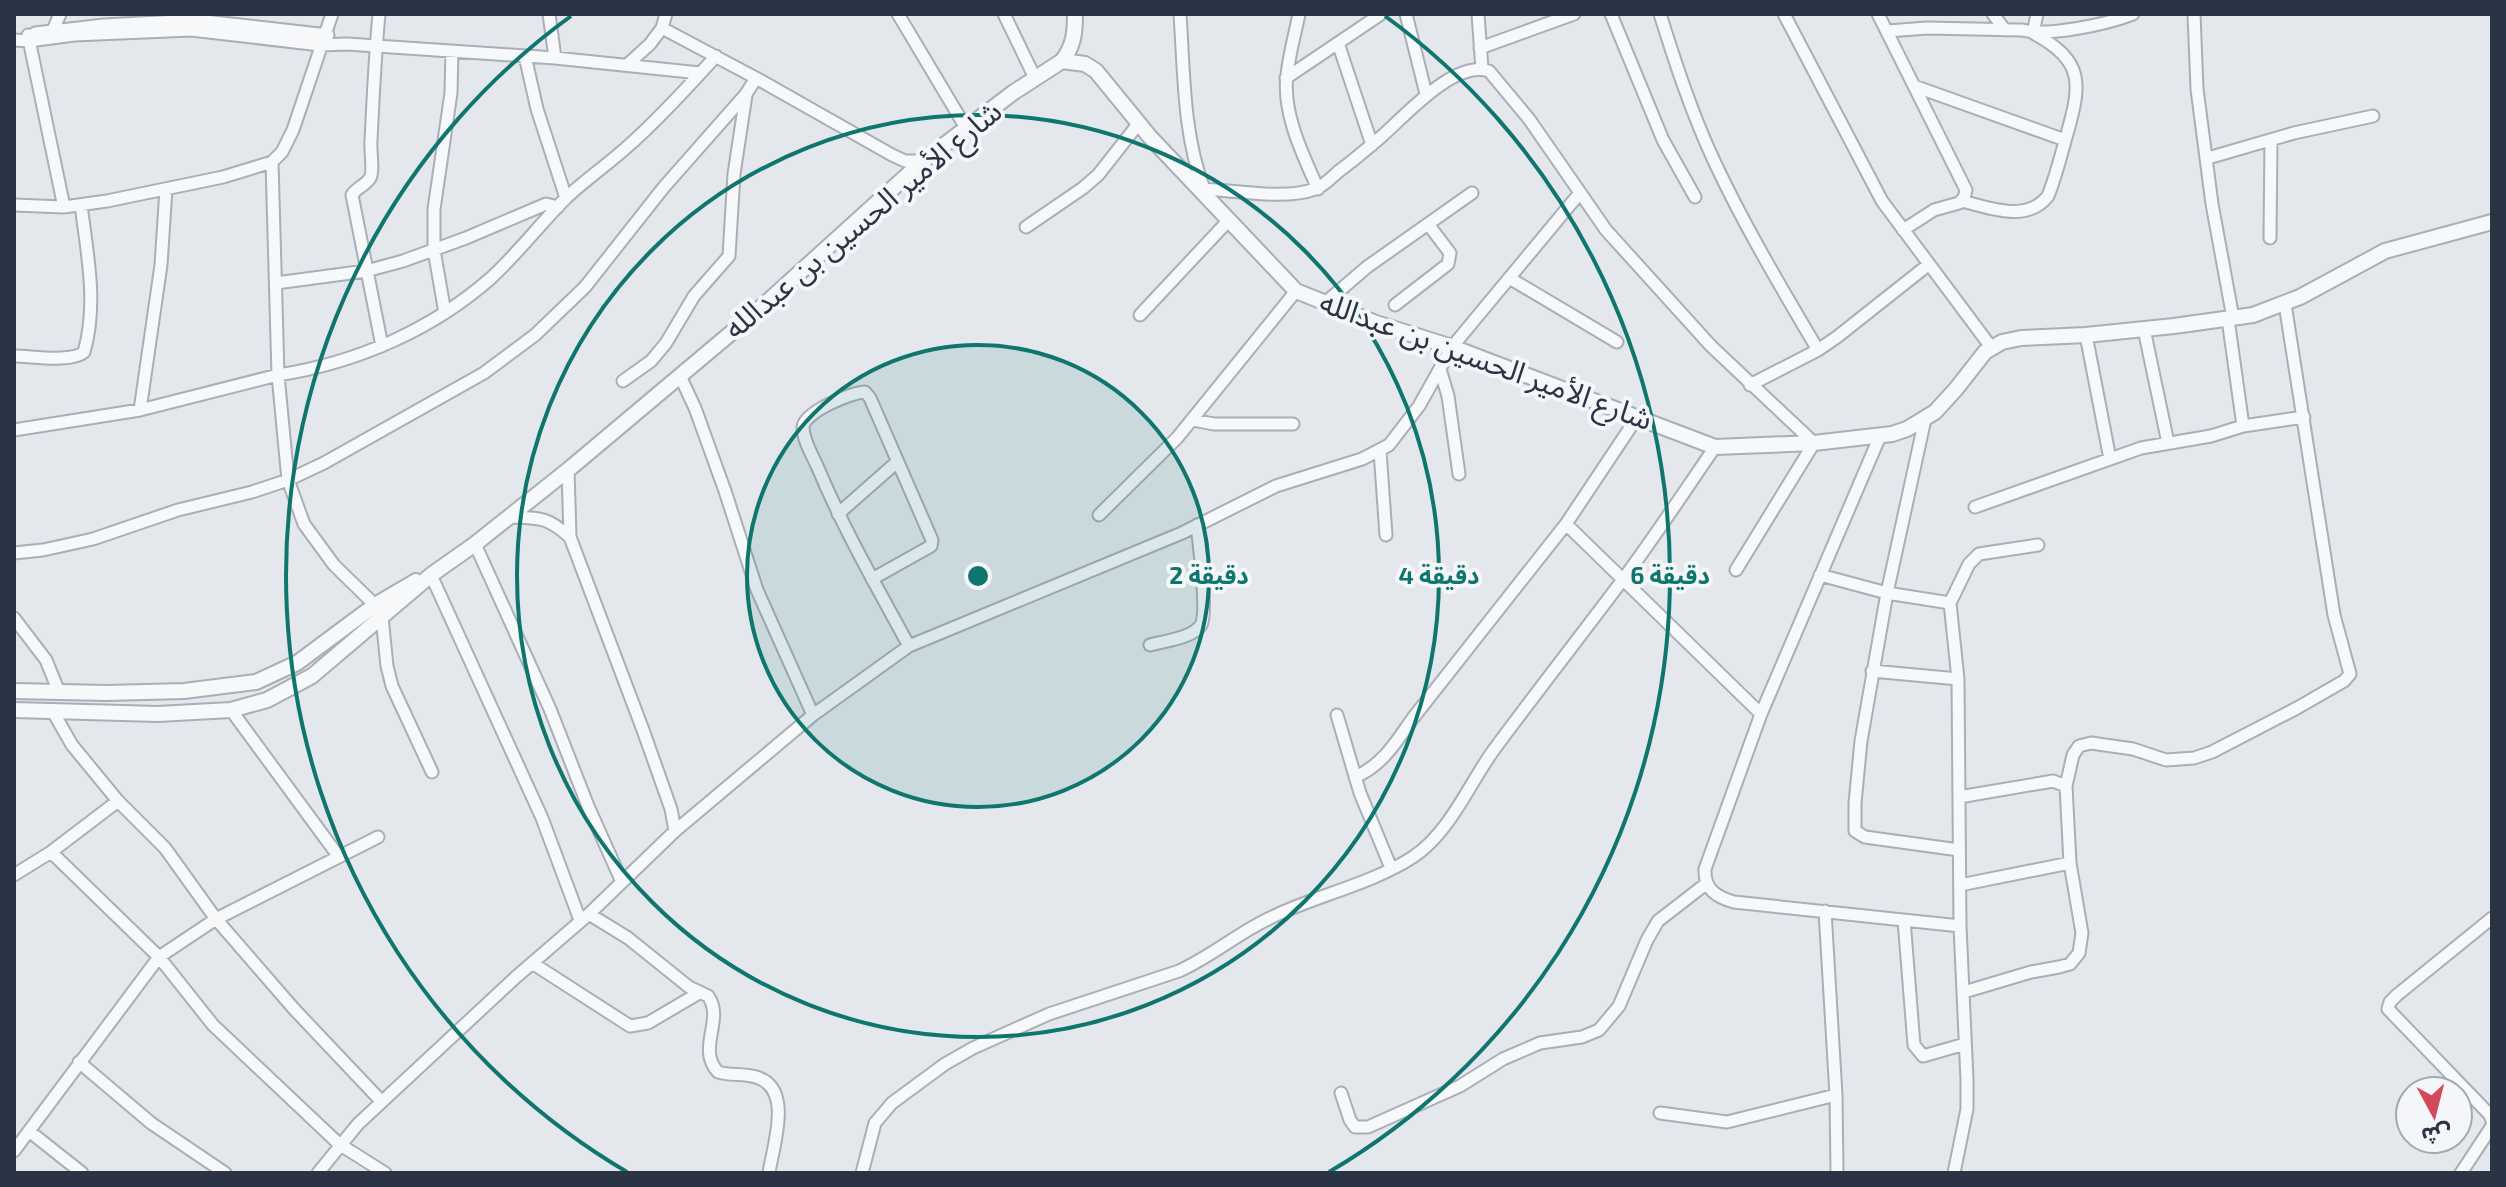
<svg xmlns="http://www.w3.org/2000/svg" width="2506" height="1187" font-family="'Exo 2','Noto Sans Arabic',sans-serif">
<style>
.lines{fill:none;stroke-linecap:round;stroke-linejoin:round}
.minor-casing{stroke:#a9aeb7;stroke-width:15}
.tertiary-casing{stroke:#a9aeb7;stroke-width:18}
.minor{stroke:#f7f8fa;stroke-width:11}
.tertiary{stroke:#f7f8fa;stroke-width:14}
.ring{fill:none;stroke:#0f766e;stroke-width:4}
.labels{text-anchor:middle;stroke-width:8;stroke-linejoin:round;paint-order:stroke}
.street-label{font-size:30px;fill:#2b3445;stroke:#f4f6f9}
.centre{fill:#0f766e;stroke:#f4f6f9;stroke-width:4}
.ring-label{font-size:24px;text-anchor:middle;font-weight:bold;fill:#0f766e;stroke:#f4f6f9;stroke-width:8;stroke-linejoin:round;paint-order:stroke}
</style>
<rect width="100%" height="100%" fill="#e4e7ec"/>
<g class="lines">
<g class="minor-casing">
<path id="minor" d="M379,14C375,56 373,98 371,141C370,149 374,172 370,178C366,185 356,188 352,195L382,346
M549,14L555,58
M666,14L662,28L756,78L892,155L905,161H923
M898,14L966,128
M1004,14L1035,78
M1180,14C1184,71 1183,135 1204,189
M1299,14C1295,34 1289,55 1287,75C1282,113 1303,155 1318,189
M1406,14L1426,94
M1478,14L1482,69
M1611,14L1663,140L1695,197
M1660,14C1676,65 1692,114 1715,163C1745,227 1782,289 1818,350
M1784,14L1882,201L1991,347
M1878,14L1966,190L1964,198L1959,203L1934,210L1903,230
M1993,14L2005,30
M2194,14L2197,89L2212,204L2233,318
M53,30L60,14
M1888,31L1927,28L2022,30C2047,37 2108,24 2133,14
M35,33L104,25L196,20L328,35
M28,35L64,207
M14,40L29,41L74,35L191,30L320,45L347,44L555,58L700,73
M1338,43L1372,145
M1480,48L1574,14
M525,56L537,109L566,198
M627,65L650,44L662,28
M1286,78L1381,14
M1914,86L2065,140
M2208,158L2294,133L2373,116
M272,162L278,375L288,480L304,524L334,565L375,605L382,617L387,666L392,686L432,772
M1198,189C1232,189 1283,201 1315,189C1324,186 1332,177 1339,171C1354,160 1368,148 1382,136C1406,115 1454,60 1489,71L1529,119L1606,230L1711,346L1814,443L1736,570
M1962,201C1990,208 2027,223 2048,196C2056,176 2061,155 2067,134C2081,84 2085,61 2033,33L2037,14
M14,205L64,207L107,201L223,177L272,162L282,152L293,130L332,14
M1026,227L1083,188L1098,175L1139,123
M2270,238L2271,140
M1511,279L1617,342
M276,283L366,271L403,261L466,238L546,204L558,207
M1325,303L1367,267L1472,193
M1395,305L1448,264L1450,253L1428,224
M445,313L434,250V209L451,93L452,51
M1140,315L1228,221
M2228,319L2243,426
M2144,329L2168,443
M2086,335L2110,459
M14,356C32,356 71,363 84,352C98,304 87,253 81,205
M1440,369L1448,396L1459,474
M680,376L695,408L725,491L757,590L813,715
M623,381L651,361L666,343L694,296L729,256L734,174L746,95
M1750,385L1818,350L1837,337L1928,265
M140,410L161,265L166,189
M1925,419L1887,593L1950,603
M1193,420L1214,424H1293
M14,430L140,410L278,375C356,363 432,330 491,278C518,253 540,224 566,198C585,180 607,165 627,147C658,120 688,87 716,56
M1880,436L1761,714L1705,869C1704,889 1716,897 1734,902L1960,926
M1380,451L1386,535
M568,470L570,537L643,730L671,809L675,831
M1975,507L2141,448L2211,436L2243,426L2304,417
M838,514L897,462
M1099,515L1177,438L1296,291
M508,517C539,518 546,516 570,537
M1566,524L1761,714
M475,544L550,709L588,806L622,882
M14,553L43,550L93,539L178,510L252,492L288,480L324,463L484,373L535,335L585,287L664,187L746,94L756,78
M431,575L542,818L580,920
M1820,575L1887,593L1861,741L1855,803V831L1865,837L1959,850
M872,579L931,546L932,540L870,398L865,392C852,392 804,412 803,427C803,441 813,456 818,468C844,530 877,587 909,646
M14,618L46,660L59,692
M1150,645C1164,641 1193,638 1201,625C1208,613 1199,543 1197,525
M1872,671L1958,679
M231,710L339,857
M1337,715L1360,793L1391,868
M1355,777C1383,765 1396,742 1413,718L1566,524L1638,416
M1959,797L2053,781L2066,786
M378,837L216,919L294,1009L382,1102
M51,852L159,957L213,1025L339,1144L385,1173
M14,875L51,852L118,801
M1960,885L2070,863
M1825,911L1836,1095L1837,1173
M589,914L628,938L689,987L708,996C725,1019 696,1049 718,1072C730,1076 743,1073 756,1077C794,1088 773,1145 769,1173
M2492,918L2397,995L2390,1002L2388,1009L2490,1115L2492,1121
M1904,920L1914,1045L1923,1056L1965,1044
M532,963L630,1026L648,1023L699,993
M1964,992L2031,972L2059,967L2070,964L2079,953L2082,933L2070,863L2066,786L2073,755L2079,746L2091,743L2133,749L2166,760L2194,758L2212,752L2297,708L2344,681L2350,674L2334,615L2285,304
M79,1062L151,1123L225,1173
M1341,1093L1350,1120L1355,1127H1368L1460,1086L1503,1059L1540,1043L1582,1037L1599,1030L1619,1006L1647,940L1658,921L1707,883
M1660,1113L1727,1122L1836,1095
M29,1131L82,1173
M14,1151L159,957L216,919L165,848L118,801L72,745L52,710
M318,1173L358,1124L516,977L589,914L675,831L813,715L909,646L1182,533L1276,486L1362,459L1389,445L1419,406L1452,347L1579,194
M862,1173L875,1123L892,1103L945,1064L973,1048L1049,1014L1179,971C1210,957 1237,934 1268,919C1313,896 1370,885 1413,857C1450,832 1468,786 1493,751C1535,694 1579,638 1621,582C1654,538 1684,492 1715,447
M1954,1173L1967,1109V1080L1960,926L1958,679L1950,603L1969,564L1979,554L2038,545
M2461,1173L2492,1126"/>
</g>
<g class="tertiary-casing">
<path id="tertiary" d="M1062,61C1074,46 1075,32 1075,14
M14,691L107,693L184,691L256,682L297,663L375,605L416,581
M14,710L158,714L231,710L267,700L312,676L431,575L475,544L568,470L756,312L923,161L1014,92L1062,61L1085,64L1096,71L1150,137L1296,291L1376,323L1452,347L1715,447L1814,443L1892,434L1907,429L1935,412L1956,389L1985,352L2002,342L2021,338L2086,335L2174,326L2253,315L2300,297L2385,251L2492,222"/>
</g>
<use href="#minor" class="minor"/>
<use href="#tertiary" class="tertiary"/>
</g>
<circle cx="978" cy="576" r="231" fill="#0f766e" fill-opacity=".12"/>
<g class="ring">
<circle cx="978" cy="576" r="231"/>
<circle cx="978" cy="576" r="461"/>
<path d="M627 1172A692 692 0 0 1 571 16M1385 16A692 692 0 0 1 1329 1172"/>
</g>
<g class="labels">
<g class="street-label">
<text transform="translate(863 220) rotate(-40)" y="10">شارع الأمير الحسين بن عبدالله</text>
<text transform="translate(1486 361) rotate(20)" y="10">شارع الأمير الحسين بن عبدالله</text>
</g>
</g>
<circle cx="978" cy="576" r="12" class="centre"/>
<g class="ring-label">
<text x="1209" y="584">2 دقيقة</text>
<text x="1439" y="584">4 دقيقة</text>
<text x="1670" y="584">6 دقيقة</text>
</g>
<rect width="2506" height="1187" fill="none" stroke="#2b3445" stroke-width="32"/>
<g transform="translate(2434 1115) rotate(173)"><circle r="38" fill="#f4f6f9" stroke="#a4a8b1" stroke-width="2"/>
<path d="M0-6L14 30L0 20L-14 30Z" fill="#d1495b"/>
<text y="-12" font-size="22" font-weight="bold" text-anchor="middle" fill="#2b3445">ش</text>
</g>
</svg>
